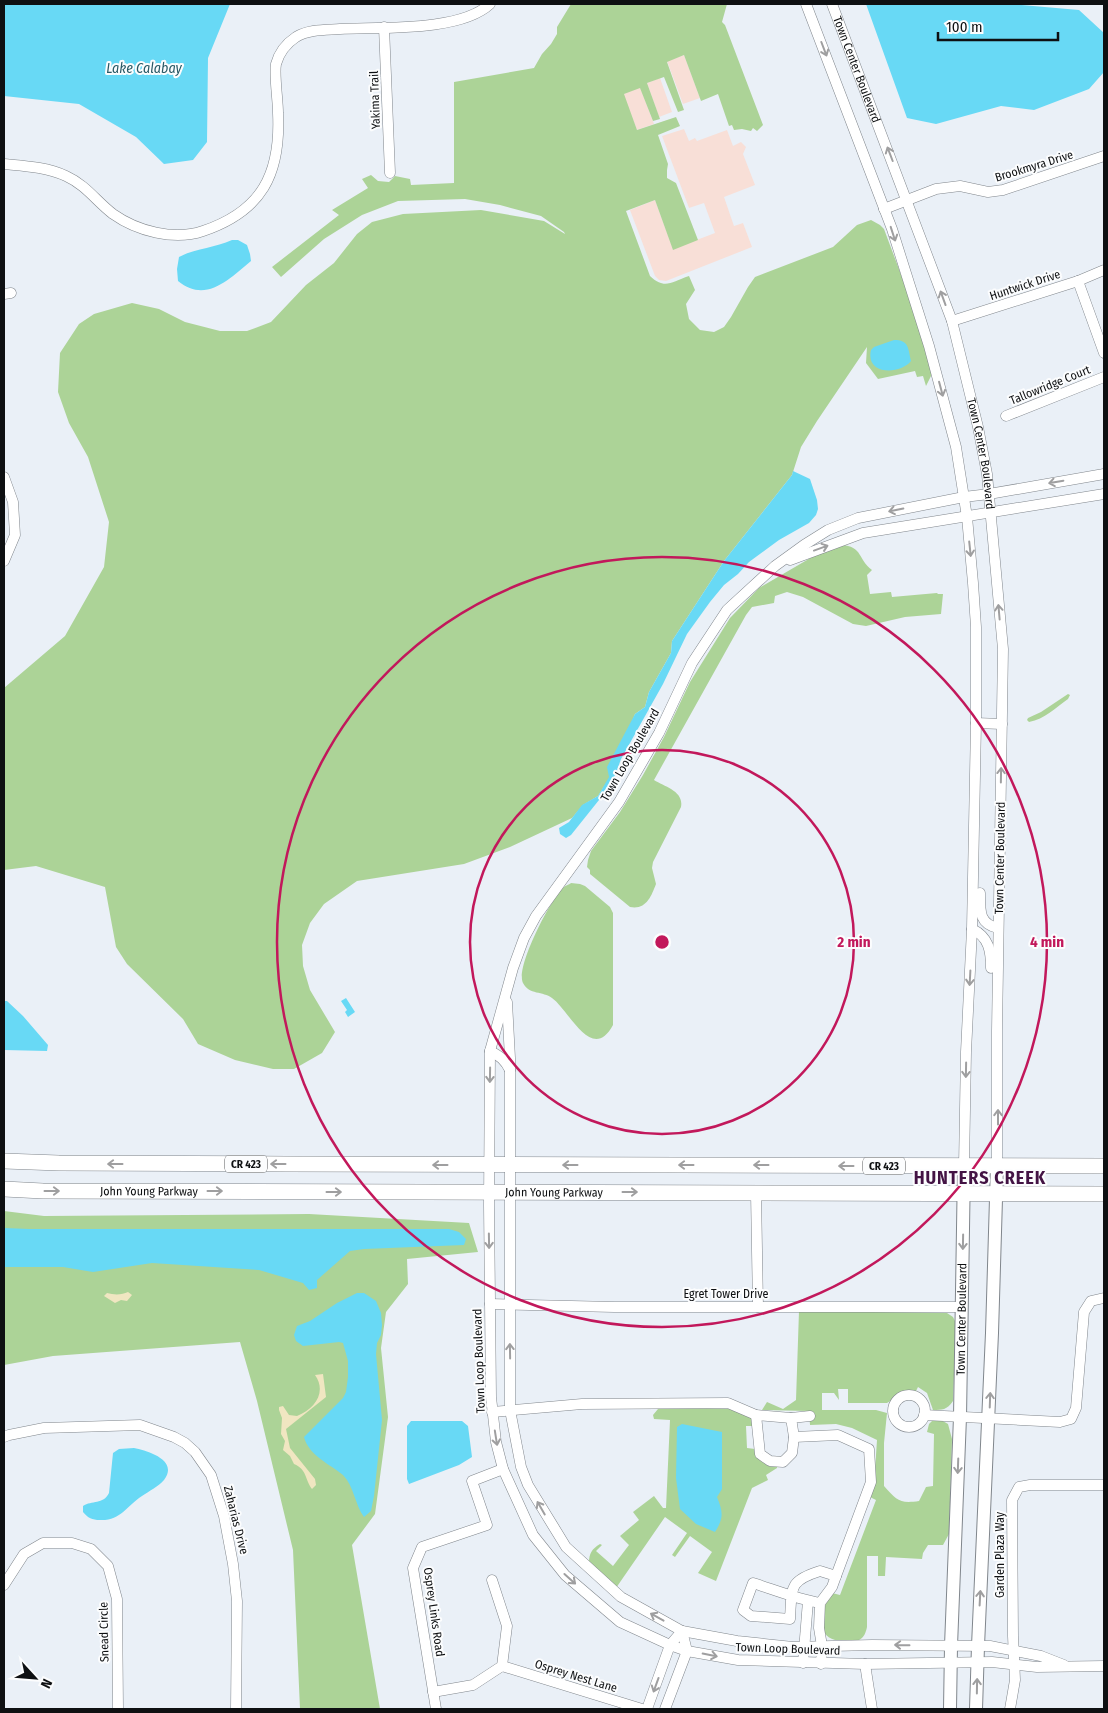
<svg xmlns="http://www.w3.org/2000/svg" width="1108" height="1713" font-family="'Fira Sans Condensed',sans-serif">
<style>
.education{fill:#f8dfd7}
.green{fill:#acd397}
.sand{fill:#f0e6c1}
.water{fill:#68d9f5}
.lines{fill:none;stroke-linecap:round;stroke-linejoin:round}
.minor-casing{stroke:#80868c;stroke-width:11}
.major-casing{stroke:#80868c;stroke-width:14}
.highway-casing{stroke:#80868c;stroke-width:16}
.minor{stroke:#fff;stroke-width:10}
.major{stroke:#fff;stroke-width:12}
.highway{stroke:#fff;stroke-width:15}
.oneway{stroke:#9f9fa0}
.ring{fill:none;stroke:#c2185b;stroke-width:2.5}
.labels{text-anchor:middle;stroke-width:4;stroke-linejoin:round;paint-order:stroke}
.shield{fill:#fcfdfe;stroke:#555759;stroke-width:1}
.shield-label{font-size:11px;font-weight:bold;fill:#0e1012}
.street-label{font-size:12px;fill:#0e1012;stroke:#fcfdfe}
.water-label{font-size:14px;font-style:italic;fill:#285965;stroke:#fcfdfe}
.district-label{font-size:18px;font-weight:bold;letter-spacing:1px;fill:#431344;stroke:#fcfdfe}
.centre{fill:#c2185b;stroke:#fcfdfe;stroke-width:2.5}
.ring-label{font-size:15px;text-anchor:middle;font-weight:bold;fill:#c2185b;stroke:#fcfdfe;stroke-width:4;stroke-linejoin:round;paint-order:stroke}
</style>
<rect width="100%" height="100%" fill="#eaf0f7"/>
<path class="education" d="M684,55L700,98L683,104L667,61Z
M660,78L672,112L659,117L647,83Z
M640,87L654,124L637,130L623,94Z
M684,129L689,141L695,138L697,141L727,130L733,146L741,142L746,147L743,154L755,185L724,197L734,226L743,223L752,247L666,281L659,280L655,276L630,210L655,200L673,249L715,233L704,203L689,208L662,136Z"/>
<path class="green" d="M571,4H727L722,22L725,25L763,125L757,131L753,128L751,131L742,129L734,130L732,125L729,126L718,94L701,101L684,55L667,62L684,110L678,112L664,77L647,83L660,119L653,121L640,88L624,94L637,130L676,117L680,126L658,135L668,164L667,170V178L676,183L698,240L673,250L655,200L626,211L650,276C665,290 671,282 689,276L695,290L686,304L689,319L700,330L714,332L724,327L731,317L748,287L755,277L833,247L857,225L871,220L880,225L884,229L903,280L931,368V376L926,386L923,376L917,377L915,371L878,379L866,363L867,347L817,421L801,447L792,475L724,561L672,641L671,653L649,692L645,707L635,714L610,777L598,796L583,805L572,818L510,847L464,864L357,881L324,904L310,923L302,945L303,966L310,990L335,1032L322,1053L294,1069H273L235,1060L198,1044L183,1019L127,964L116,947L105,887L36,866L4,870V688L65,636L104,567L109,522L88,457L69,423L58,392L60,353L79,324L94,314L132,303L159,309L185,322L220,331H247L271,322L306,285L334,263L357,234L372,222L403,214L481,210L544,221L565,234L564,232L541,216L500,205L465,199L398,201L362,215L324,239L281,277L272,267L339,215L332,210L368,188L362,179L371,175L378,181L389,182L395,176L410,179L411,185L454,183V82L534,68L542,54L551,44L557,34V27Z
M841,545C863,546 858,560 872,570L867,575L870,594L891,592L892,597L937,593L938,594H943L941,614L905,617L866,626L853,624L803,597L787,592L775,596L774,603L752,607L746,615L654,780C665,787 684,791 681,807L653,862L652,868L656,884C651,897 646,910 630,907L590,874V870L587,867L588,860L591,851L620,812L643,775L664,737L690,682L730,618L759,588L819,553Z
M1068,694L1070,695L1068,699C1055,708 1045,719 1029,722L1027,720L1028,718L1041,712Z
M571,883L580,884L585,886L610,907L613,913V1025C592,1064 569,1010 552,998C543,991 529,995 523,983C515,968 551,898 564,887C565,886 570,884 571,883Z
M4,1211L44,1216L309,1214L469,1223L478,1252L407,1259L408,1284L386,1312L381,1348L388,1417L375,1514L352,1545L380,1709H300L293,1550L257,1401L240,1342L53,1356L4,1365Z
M799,1311L947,1313L953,1317L956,1323L953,1401C947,1410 942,1410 933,1410L927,1393L918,1387L915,1393L902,1394L887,1403H848V1389H838L839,1400L834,1393H822V1410H876L887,1413L884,1443V1486C897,1500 899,1504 919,1501L926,1487L933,1486L934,1434L927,1432L929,1424L933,1420H941L948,1424L952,1439L949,1534L943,1545H928L923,1553L922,1559L886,1557L885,1576H878V1556H867V1627C866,1632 864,1638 859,1640C856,1641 850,1640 847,1640C843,1640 838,1640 835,1640C813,1634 823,1605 832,1593L840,1595L876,1500L870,1497L874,1485L877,1440L852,1428L836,1424L810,1425L809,1411L762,1410L767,1402L783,1409L796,1400Z
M707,1408L732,1409L753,1418V1426H746L747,1448L755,1449L756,1456L768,1466L777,1467V1468L766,1475L768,1480L752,1488L716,1581L698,1573L712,1552L690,1536L675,1557L672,1555L687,1533L665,1517L616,1588L589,1563C589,1553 592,1549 600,1544L602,1545L596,1551L613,1566L629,1545L620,1536L639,1520L633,1512L654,1496L663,1508H666L670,1420L654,1419L653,1415L658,1409Z"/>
<path class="sand" d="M128,1292L132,1295L127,1301L121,1300L115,1303L104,1296L107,1293C114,1295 122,1295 128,1292Z
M323,1374L326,1397L286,1429L290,1448L315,1479L316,1485L312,1489C305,1480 307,1469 294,1464L290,1456L283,1450L285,1441L281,1434L282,1418L279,1410V1407L283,1406L289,1415L297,1416C315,1409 327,1392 315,1375Z"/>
<path class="water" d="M4,4H100L104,5L109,4H230L208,58L207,142L193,160L164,164L136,137L79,104L4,96Z
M866,4H1009L1079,10L1104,33V72L1089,89L1034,110L1001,106L936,124L907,118Z
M232,240H238L247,245L250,254L251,261C229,279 206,304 178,281L177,269L179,257C196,248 215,248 232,240Z
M894,340C909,340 908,348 911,361C900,375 865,375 871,350L874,347Z
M793,471L810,479L817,500L818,509L816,515L809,523L779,540L749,562L738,574L724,585L710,602L687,634L663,684L621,759L616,773L607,790L571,835L566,838L560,834L559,828L569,822L582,805L598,796L609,777L607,767L635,714L645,707L649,692L671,653L672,641L724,561L792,475Z
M346,998L355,1012L348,1017L345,1012L347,1010L341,1001Z
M4,1001H7L23,1016L48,1045L47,1051L4,1050Z
M4,1228L29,1229H449L459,1232L466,1239L464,1245L364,1249L350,1251L317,1280V1288L309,1290L303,1283L259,1270L152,1263L93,1272L63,1267H4Z
M357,1293H364L376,1301L381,1313L382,1325L381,1335L377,1343L376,1354L382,1420L374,1496L371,1511L364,1517C355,1505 354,1486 343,1475C330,1464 309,1456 304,1437L343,1398L346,1392L348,1377V1361L343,1343L339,1342L303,1346L296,1341L294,1335L297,1326L310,1321L337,1303Z
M411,1421H462L468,1426L472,1457L459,1465L409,1484L407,1479V1426Z
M682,1424L722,1432V1489L717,1497C723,1512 724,1518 715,1532L696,1524L680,1509L676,1478L677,1427Z
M134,1448C148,1451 179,1460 164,1480C158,1487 149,1491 142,1496C127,1506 120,1521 100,1520C92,1520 88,1518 83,1512V1506C92,1500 103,1505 109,1493L113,1453L119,1449Z"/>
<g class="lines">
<g class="minor-casing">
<g id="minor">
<path d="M806,4L892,229L929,346L956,447L967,517L973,583L976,627V723L972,929L966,1052L964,1166"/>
<path id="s1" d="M832,4L952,321L978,427L987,474L1003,649L997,1031V1165"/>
<path d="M384,27L390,173"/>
<path d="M4,164C25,166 47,167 66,176C86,185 97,202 113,214C137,231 174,241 203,231C262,211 281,174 278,113C278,100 274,75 276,64C279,53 287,43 296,37C309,29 326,30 340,29C380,27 460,32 490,4"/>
<path d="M884,209L936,189L960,186L988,192L1003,190L1104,156"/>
<path d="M1078,281L1104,353"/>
<path d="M4,294L11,293"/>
<path d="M952,321L1078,281L1104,270"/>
<path d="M1006,416L1104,377"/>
<path d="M1104,474L989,494L964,497L858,518L828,530L804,545L775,566L727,610L692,663L659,733L619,802L536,916L524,938L513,968L490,1051L489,1205L491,1397L496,1442L503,1469L533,1535L565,1575L620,1622L670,1645L687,1651L738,1660L865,1664L992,1662L1037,1667L1104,1666"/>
<path d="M4,477L13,502L15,535L4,561"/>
<path d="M790,560L863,533L1104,494"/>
<path d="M976,723L1002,724"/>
<path d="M980,893C980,911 979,924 998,928"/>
<path d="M972,929C989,937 991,951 991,968"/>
<path d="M507,1002L510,1058V1410L521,1467L528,1485L566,1547L621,1597L682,1631L737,1641L793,1647L872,1645L990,1646L1041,1656L1064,1665"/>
<path d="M490,1051C500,1056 505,1060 510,1070"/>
<path d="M756,1193L758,1307"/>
<path d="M490,1304L614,1307H962"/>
<circle cx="909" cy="1411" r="16"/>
<path d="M492,1412L582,1404L728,1403L756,1415L791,1418L810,1416"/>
<path d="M756,1415L760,1454L770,1461L783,1462L792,1453L794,1437L791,1418"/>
<path d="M924,1415L1060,1422L1071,1419L1076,1408L1084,1312L1091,1301L1104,1298"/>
<path d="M4,1437L9,1435L44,1428L140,1425L174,1437L185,1443L195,1452L211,1475L224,1516L233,1564L237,1601L236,1709"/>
<path d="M794,1437L838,1435L869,1449L871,1482L836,1576"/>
<path d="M4,1585L24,1554L43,1543H72L91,1549L108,1566L117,1599L118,1709"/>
<path d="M820,1603C797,1599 775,1590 753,1583L743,1610L751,1616L790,1619C792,1588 788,1581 820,1571L836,1576L832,1587L820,1603L819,1628L822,1646L821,1664"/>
<path d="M803,1663L808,1601"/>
<path d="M865,1664L872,1709"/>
<path d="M502,1666L642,1709"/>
<path d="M433,1692L473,1685L502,1666L507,1626L492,1580"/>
<path d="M436,1709L413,1568L422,1547L487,1525L472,1481L503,1469"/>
<path d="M647,1709L670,1645L682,1631"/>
<path d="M665,1709L687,1651L682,1631"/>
<path d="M1010,1709L1015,1680L1013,1636L1012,1500L1019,1487L1030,1485H1104"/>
</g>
</g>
<g class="major-casing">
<g id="major">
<path id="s2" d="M950,1709L951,1646L960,1417L964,1166"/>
<path d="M976,1709L978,1646L992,1333L997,1165"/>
</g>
</g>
<g class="highway-casing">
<g id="highway">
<path d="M4,1161L59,1163L286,1164L1104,1166"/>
<path id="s3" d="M4,1189L43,1191L1104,1194"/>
</g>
</g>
<use href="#minor" class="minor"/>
<use href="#major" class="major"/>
<use href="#highway" class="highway"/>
</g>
<defs><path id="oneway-shaft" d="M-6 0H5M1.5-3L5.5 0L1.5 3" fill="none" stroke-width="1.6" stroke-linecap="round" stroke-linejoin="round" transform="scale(1.25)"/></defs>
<g class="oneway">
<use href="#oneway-shaft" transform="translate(824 49) rotate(69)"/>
<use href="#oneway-shaft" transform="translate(890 154) rotate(-111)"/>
<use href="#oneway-shaft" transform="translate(893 234) rotate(72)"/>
<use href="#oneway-shaft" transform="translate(943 298) rotate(-110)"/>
<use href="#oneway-shaft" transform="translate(941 389) rotate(75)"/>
<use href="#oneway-shaft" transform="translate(1056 482) rotate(170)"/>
<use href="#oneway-shaft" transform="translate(896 510) rotate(169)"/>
<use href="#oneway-shaft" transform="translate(821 548) rotate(-20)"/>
<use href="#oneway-shaft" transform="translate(970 549) rotate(84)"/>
<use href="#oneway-shaft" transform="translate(999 612) rotate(-95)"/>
<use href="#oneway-shaft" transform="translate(1001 775) rotate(-89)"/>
<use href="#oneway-shaft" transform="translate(970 978) rotate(93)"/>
<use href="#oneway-shaft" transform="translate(966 1070) rotate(91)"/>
<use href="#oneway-shaft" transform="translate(490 1075) rotate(91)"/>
<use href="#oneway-shaft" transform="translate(998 1117) rotate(-90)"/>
<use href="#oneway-shaft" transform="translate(115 1164) rotate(-180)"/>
<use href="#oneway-shaft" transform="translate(278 1164) rotate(-180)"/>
<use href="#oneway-shaft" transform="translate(440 1165) rotate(-180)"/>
<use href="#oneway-shaft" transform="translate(570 1165) rotate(-180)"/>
<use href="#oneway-shaft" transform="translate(686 1165) rotate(-180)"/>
<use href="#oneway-shaft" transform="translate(761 1165) rotate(-180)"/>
<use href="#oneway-shaft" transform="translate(846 1166) rotate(-180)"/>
<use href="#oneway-shaft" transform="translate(52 1191)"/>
<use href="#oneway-shaft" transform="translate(215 1191)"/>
<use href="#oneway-shaft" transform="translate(334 1192)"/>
<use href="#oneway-shaft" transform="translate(630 1192)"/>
<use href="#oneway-shaft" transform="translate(489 1241) rotate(89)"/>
<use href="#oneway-shaft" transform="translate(963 1242) rotate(91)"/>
<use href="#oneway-shaft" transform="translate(510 1351) rotate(-91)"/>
<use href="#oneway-shaft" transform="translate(990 1400) rotate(-88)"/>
<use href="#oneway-shaft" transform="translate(496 1438) rotate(81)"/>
<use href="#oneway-shaft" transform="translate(958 1466) rotate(92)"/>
<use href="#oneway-shaft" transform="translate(541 1508) rotate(-120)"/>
<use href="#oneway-shaft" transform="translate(570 1579) rotate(42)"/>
<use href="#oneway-shaft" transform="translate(980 1598) rotate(-87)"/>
<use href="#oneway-shaft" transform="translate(657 1617) rotate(-151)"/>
<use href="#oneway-shaft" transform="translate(902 1645) rotate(-179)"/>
<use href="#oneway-shaft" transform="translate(710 1655) rotate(11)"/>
<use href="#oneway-shaft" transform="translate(656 1685) rotate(110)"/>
<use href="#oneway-shaft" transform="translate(977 1686) rotate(-89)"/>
</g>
<g class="ring">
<circle cx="662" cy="942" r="192"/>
<circle cx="662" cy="942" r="385"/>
</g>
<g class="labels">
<g class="shield">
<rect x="225" y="1155.5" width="42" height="17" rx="4"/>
<rect x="863" y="1157.5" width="42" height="17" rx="4"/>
</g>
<g class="shield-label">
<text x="246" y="1168">CR 423</text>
<text x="884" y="1170">CR 423</text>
</g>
<g class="street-label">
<text dy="4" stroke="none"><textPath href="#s1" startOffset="70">Town Center Boulevard</textPath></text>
<text transform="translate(375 100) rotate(-92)" y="4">Yakima Trail</text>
<text transform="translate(1034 166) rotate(-17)" y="4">Brookmyra Drive</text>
<text transform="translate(1025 285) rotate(-18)" y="4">Huntwick Drive</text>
<text transform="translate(1050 385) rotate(-22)" y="4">Tallowridge Court</text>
<text dy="4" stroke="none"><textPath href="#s1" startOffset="475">Town Center Boulevard</textPath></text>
<text transform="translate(630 755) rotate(-60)" y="4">Town Loop Boulevard</text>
<text transform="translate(1000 858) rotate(-89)" y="4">Town Center Boulevard</text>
<text dy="4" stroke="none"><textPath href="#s3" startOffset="145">John Young Parkway</textPath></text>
<text dy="4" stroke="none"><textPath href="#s3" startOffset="550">John Young Parkway</textPath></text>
<text x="726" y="1298">Egret Tower Drive</text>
<text dy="4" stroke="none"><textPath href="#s2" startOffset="390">Town Center Boulevard</textPath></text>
<text transform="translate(479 1361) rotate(-92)" y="4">Town Loop Boulevard</text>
<text transform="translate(236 1520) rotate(76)" y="4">Zaharias Drive</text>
<text transform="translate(1000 1555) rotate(-90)" y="4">Garden Plaza Way</text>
<text transform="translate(434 1612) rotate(82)" y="4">Osprey Links Road</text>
<text transform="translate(104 1632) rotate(-91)" y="4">Snead Circle</text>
<text transform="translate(788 1649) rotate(2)" y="4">Town Loop Boulevard</text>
<text transform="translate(576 1676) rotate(17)" y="4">Osprey Nest Lane</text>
</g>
<g class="water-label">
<text x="144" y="73">Lake Calabay</text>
</g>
<g class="district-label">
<text x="980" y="1184">HUNTERS CREEK</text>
</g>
</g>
<circle cx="662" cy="942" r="8" class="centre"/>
<g class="ring-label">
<text x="854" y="947">2 min</text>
<text x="1047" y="947">4 min</text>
</g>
<rect width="1108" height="1713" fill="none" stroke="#0e1012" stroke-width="10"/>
<g transform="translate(35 1678) rotate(116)" stroke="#fcfdfe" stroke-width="4" paint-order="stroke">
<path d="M0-4L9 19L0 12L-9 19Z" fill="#0e1012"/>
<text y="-8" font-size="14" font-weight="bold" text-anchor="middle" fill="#0e1012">N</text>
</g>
<path d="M938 32v8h120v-8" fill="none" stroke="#0e1012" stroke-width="2.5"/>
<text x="946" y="32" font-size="15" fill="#0e1012" stroke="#fcfdfe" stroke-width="4" paint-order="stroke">100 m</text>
</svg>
